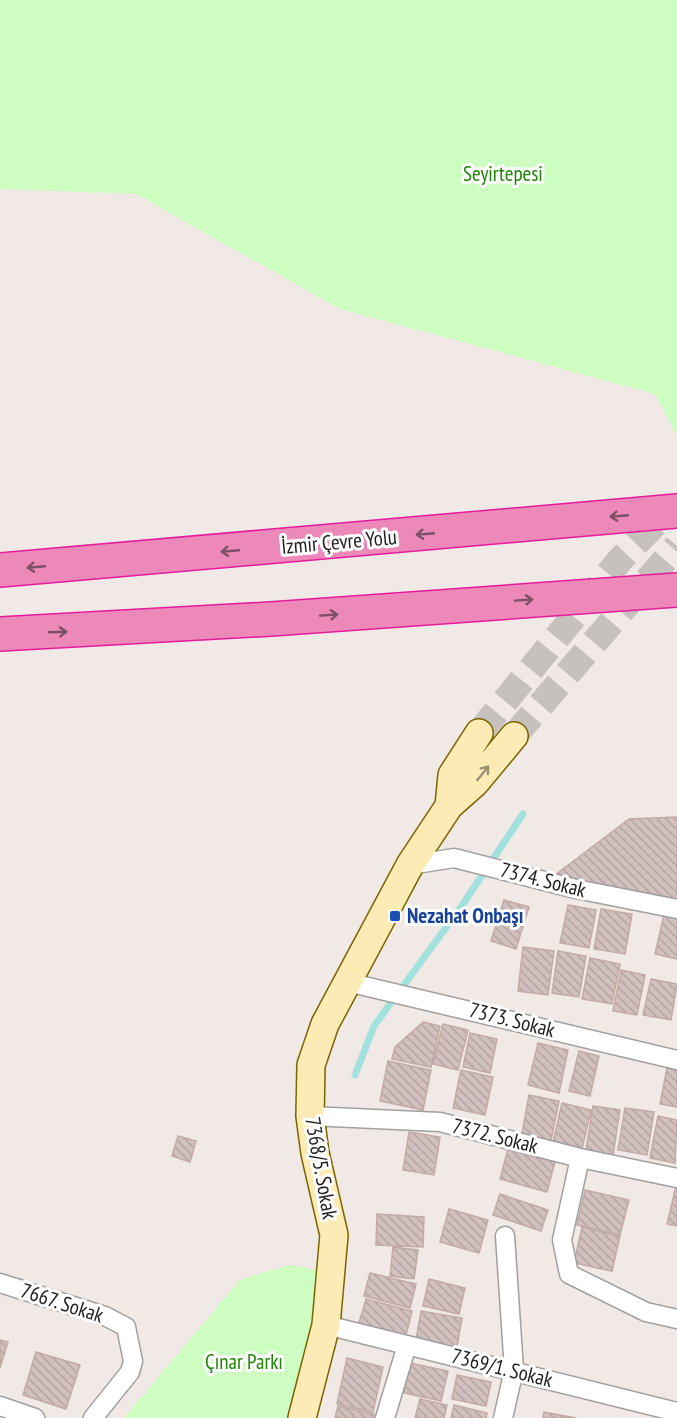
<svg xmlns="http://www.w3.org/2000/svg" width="677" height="1418" font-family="'PT Sans Narrow',sans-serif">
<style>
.park{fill:#cdfdc0}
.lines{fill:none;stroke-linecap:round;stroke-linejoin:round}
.stream{stroke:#a3e1dc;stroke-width:7}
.building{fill:url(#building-back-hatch);stroke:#c3aaa6;stroke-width:1.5}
.secondary-tunnel{stroke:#c7c1bd;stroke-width:27;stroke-dasharray:27 14;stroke-linecap:butt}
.street-casing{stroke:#a0a0a0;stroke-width:21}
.secondary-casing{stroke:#7c6500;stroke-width:30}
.highway-casing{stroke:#e51b9d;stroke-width:36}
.street{stroke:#fff;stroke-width:18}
.secondary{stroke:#fdebb6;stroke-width:27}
.highway{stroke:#ec89b9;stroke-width:33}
.oneway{stroke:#7b4f64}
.oneway2{stroke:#998f72}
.transit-dot{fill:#1a4fb4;stroke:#fff;stroke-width:2}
.labels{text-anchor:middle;stroke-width:6;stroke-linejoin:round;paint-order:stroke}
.park-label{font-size:21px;fill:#218505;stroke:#fff}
.street-label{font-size:21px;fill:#1f1f1f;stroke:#fff}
.transit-label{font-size:21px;font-weight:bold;fill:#164399;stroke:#fff;text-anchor:start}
</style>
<defs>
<pattern id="building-back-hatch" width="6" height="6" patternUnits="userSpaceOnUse" patternTransform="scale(1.5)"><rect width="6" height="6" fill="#d1c0be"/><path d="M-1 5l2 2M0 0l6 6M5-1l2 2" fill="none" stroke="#b3a5a3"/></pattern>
</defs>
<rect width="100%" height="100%" fill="#f1e9e5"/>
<path class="park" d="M0,0H677V436L655,394L340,309L136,194L0,189Z
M289,1265L318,1270L316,1315L287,1418H124L240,1280Z"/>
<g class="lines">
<path class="stream" d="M355,1075L374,1026L461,907L523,814"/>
</g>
<path class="building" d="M677,817V899L555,875L629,819Z
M504,900L529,907L516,949L491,941Z
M568,905L596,910L589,948L560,943Z
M601,909L632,914L625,954L594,949Z
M664,915L677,918V959L655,954Z
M523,947L554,951L548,995L518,991Z
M558,951L586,956L579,997L552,993Z
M590,958L620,964L612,1004L582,999Z
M621,970L645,975L637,1015L613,1011Z
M651,979L677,984L671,1020L643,1015Z
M423,1022L440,1026L431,1067L392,1059L395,1047Z
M443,1024L468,1030L458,1070L433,1064Z
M470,1033L497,1039L490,1073L463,1067Z
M538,1043L568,1050L559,1093L528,1085Z
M579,1051L599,1056L590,1096L569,1091Z
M388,1061L431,1070L423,1110L380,1101Z
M667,1068L677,1070V1107L660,1104Z
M461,1070L493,1077L485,1115L453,1108Z
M529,1095L559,1101L550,1145L521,1139Z
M562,1103L591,1110L582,1149L553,1142Z
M593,1106L620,1110L613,1155L586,1150Z
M625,1108L654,1112L647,1155L618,1150Z
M658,1116L677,1120L675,1163L650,1158Z
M409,1132L440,1137L434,1175L403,1170Z
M178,1136L196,1141L190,1162L172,1156Z
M508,1149L555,1162L547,1192L500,1179Z
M677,1182V1226L667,1224Z
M585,1190L629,1200L620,1235L577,1225Z
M500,1194L548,1210L541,1231L493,1215Z
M449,1209L488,1220L479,1253L440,1242Z
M377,1214L424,1217L423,1247L376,1245Z
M582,1227L620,1236L612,1271L574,1263Z
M393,1247L418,1250L414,1279L390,1276Z
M370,1273L416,1284L410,1308L364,1296Z
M429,1279L465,1288L459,1314L423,1306Z
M366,1299L412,1311L405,1339L358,1326Z
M421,1311L462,1318L457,1347L416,1340Z
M0,1340L8,1342L0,1368Z
M36,1352L80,1365L66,1409L23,1395Z
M347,1358L383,1367L373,1412L337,1404Z
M410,1363L448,1371L441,1401L404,1393Z
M457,1375L491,1382L486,1406L452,1399Z
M420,1399L447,1405L444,1418H415Z
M454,1405L487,1413L486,1418H451Z
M338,1406L374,1414L373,1418H335Z
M544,1412L576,1418H543Z"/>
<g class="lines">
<path class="secondary-tunnel" d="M479,733L620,560L674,504
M514,736L677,546"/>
<g class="street-casing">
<path id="street" d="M410,865L454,858L576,889L677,909
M347,982L677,1060
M310,1116L440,1122L580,1158L677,1178
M580,1158L562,1240L569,1274L646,1312L677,1319
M0,1283L105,1316L126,1327L133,1361L130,1372L93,1418
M326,1325L677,1412
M0,1406L35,1418
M385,1418L407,1345
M503,1418L514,1370L505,1236"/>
</g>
<g class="secondary-casing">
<path id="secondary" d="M449,806L452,775L479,733
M302,1418L326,1325L334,1235L315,1153L310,1116L311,1065L325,1024L410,865L449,806L475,783L514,736"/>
</g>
<g class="highway-casing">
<path id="highway" d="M0,570L677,511
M0,634L271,619L677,590"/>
</g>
<use href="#street" class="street"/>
<use href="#secondary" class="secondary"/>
<use href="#highway" class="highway"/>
</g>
<defs><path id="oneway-shaft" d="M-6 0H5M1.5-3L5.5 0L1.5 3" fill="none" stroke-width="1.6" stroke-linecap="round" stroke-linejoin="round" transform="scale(1.5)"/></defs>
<g class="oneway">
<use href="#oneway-shaft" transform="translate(619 516) rotate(175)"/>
<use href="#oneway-shaft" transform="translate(425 534) rotate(175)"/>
<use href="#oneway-shaft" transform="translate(230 551) rotate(175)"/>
<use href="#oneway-shaft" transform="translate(36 567) rotate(175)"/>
<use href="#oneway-shaft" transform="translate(524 600) rotate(-4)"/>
<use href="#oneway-shaft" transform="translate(329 615) rotate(-4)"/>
<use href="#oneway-shaft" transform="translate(58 632) rotate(-2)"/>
</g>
<use class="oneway2" href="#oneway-shaft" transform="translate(483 773) rotate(-51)"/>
<rect class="transit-dot" x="389" y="910" width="12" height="12" rx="3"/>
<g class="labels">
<g class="park-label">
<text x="503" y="181">Seyirtepesi</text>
<text x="244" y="1369">Çınar Parkı</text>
</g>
<g class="street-label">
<text transform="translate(339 542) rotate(-5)" y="7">İzmir Çevre Yolu</text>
<text transform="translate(543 880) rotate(14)" y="7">7374. Sokak</text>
<text transform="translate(512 1020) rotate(14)" y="7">7373. Sokak</text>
<text transform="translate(495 1136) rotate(14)" y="7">7372. Sokak</text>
<text transform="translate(321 1168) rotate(80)" y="7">7368/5. Sokak</text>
<text transform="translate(62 1303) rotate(18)" y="7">7667. Sokak</text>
<text transform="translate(502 1368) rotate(14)" y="7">7369/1. Sokak</text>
</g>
<g class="transit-label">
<text x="407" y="923">Nezahat Onbaşı</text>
</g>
</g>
</svg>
